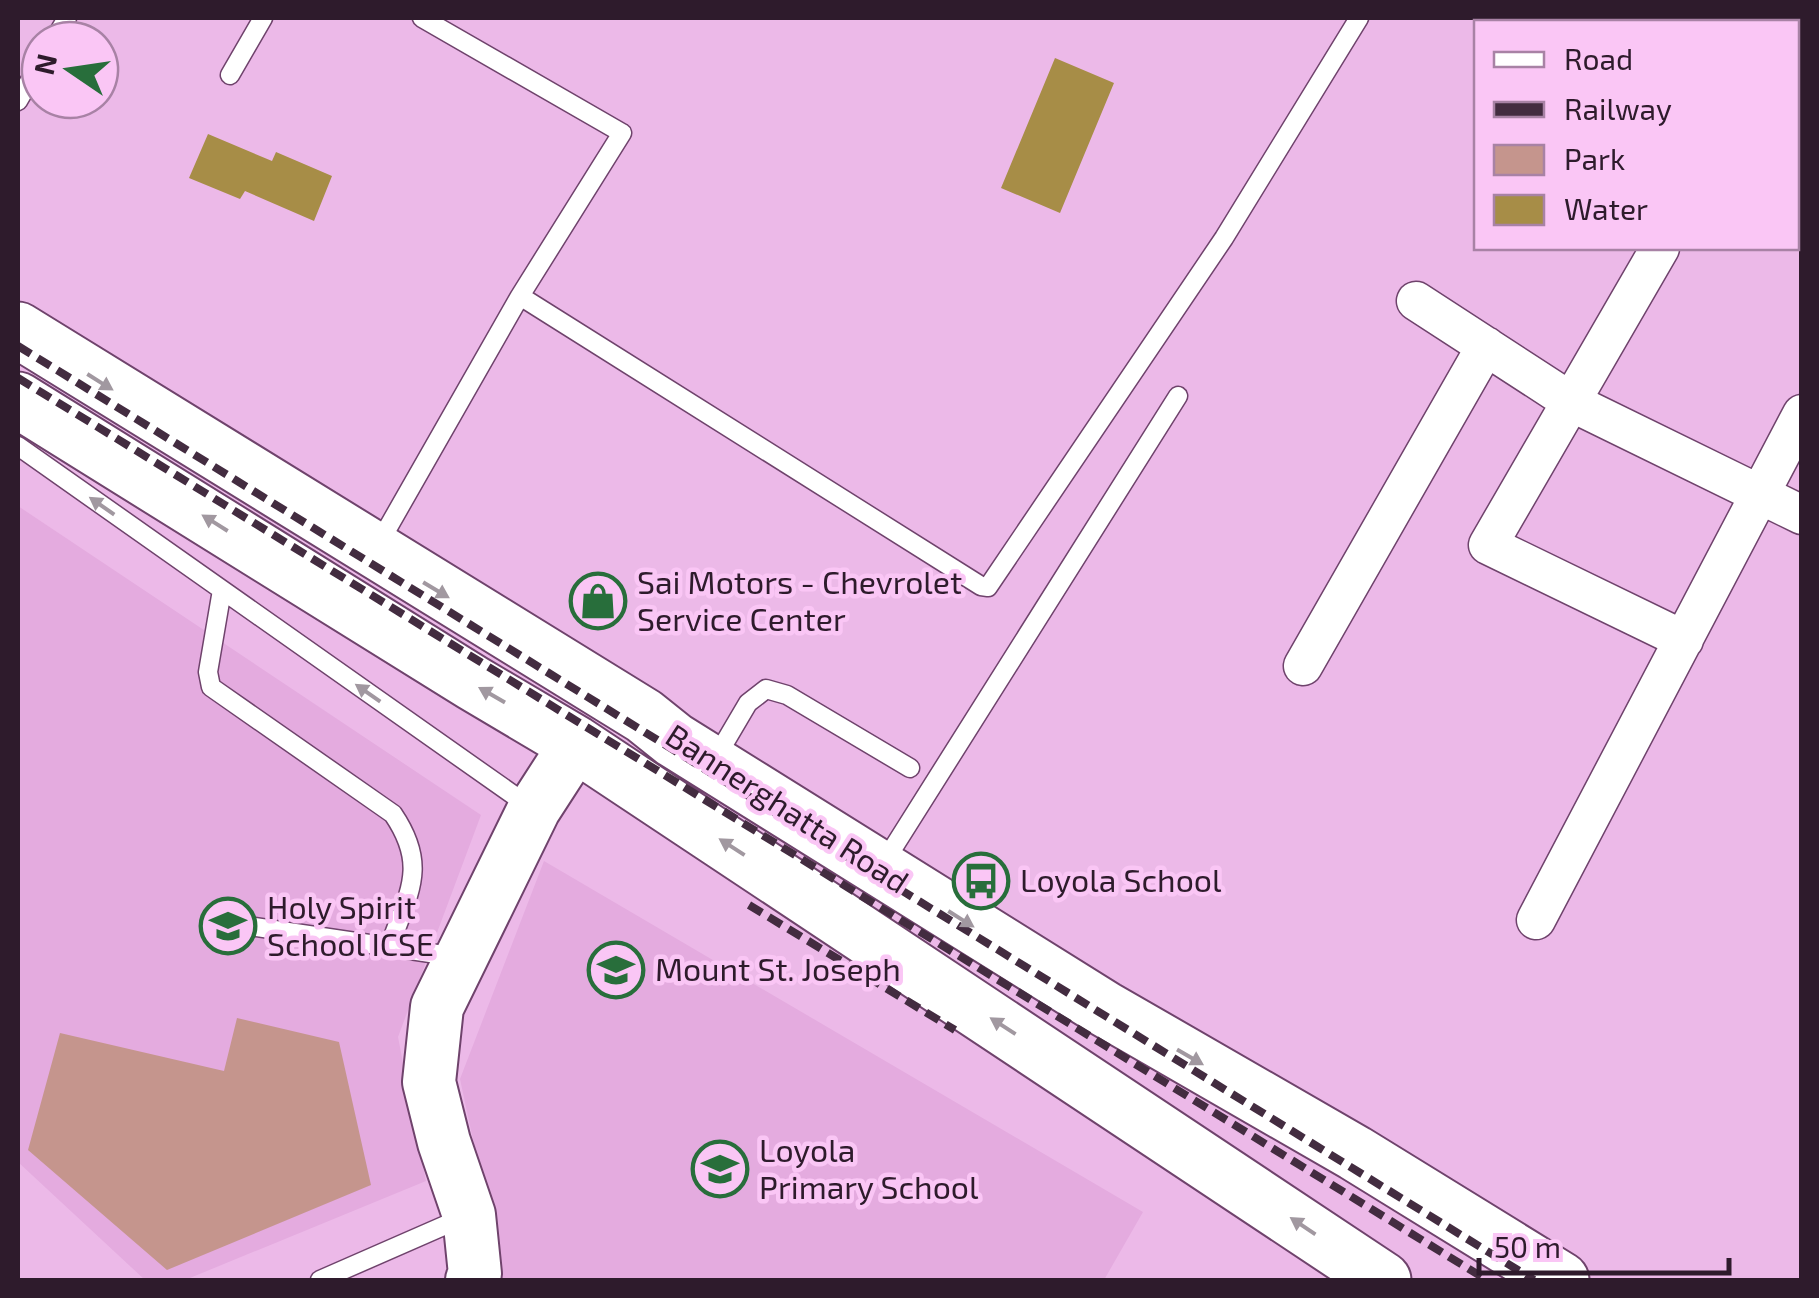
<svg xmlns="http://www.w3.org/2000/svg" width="1819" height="1298" font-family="'Exo 2',sans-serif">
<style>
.built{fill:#e4abdf}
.green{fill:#c5958d}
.water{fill:#a78d47}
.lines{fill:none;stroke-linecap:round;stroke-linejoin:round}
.lane-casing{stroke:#6f436c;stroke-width:21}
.street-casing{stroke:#6f436c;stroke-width:41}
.secondary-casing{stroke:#6f436c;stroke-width:56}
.primary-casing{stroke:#6f436c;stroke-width:59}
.lane{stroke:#fff;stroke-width:18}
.street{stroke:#fff;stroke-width:38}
.secondary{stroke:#fff;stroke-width:52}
.primary{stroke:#fff;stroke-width:55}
.rail{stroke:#432c40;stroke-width:8;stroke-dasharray:15 8;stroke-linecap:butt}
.oneway{fill:#a198a0}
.labels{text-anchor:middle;stroke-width:9;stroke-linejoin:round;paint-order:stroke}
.poi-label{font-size:32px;fill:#2e1b2c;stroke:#fac6f5;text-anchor:start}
.street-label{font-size:32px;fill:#2e1b2c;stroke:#fac6f5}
</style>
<rect width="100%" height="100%" fill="#ecb9e8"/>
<path class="built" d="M18,506L481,815L398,1037L426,1181L185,1280H145L18,1162Z
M544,861L1143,1212L1104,1280H503L460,1079Z"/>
<path class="green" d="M237,1018L339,1042L371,1185L167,1270L28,1150L60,1033L224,1071Z"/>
<path class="water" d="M1055,58L1114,83L1060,213L1001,188Z
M208,134L272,161L276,152L332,176L314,221L245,191L240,199L189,178Z"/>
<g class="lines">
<g class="lane-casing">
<path id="lane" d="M1782,18L1787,22
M54,40L67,18
M230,75L263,18
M18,101L40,63
M520,296L981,586L988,587L1224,238L1359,18
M18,446L529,806
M378,545L520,296L622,133L422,18
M222,590L208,672L211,687L393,814C429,867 408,893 389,948
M715,759L748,703L766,689L787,695L910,768
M883,864L1178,396
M249,926L457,957
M320,1280L464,1217"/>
</g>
<g class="street-casing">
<path id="street" d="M1660,248L1488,545L1684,640
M1416,301L1573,403L1802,515
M1303,666L1486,346
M1536,920L1802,414"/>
</g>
<g class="secondary-casing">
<path id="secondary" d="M472,1280L475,1274L469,1215L444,1142L429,1082L437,1007L534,809L576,744"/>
</g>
<g class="primary-casing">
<path id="primary" d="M18,330L644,716L674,740L1105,1009L1355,1153L1561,1280
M18,400L473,683L576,744L1383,1280"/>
</g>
<use href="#lane" class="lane"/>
<use href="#street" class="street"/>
<use href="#secondary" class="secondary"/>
<use href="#primary" class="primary"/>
<path class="rail" d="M18,346L1534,1280
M18,378L1487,1280
M749,905L955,1030"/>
</g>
<defs><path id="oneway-solid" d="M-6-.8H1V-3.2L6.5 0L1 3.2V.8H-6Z" transform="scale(2.5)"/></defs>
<g class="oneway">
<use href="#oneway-solid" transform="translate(100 382) rotate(32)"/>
<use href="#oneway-solid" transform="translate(102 506) rotate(-145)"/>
<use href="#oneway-solid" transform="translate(215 523) rotate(-148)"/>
<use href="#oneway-solid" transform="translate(436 590) rotate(31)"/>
<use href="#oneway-solid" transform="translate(368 693) rotate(-145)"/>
<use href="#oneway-solid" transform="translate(492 695) rotate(-150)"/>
<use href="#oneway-solid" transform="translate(732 847) rotate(-147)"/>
<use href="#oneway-solid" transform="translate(961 919) rotate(32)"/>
<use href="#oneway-solid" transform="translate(1003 1026) rotate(-147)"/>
<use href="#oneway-solid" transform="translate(1190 1057) rotate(30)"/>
<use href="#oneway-solid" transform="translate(1303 1226) rotate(-146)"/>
</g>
<defs>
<g id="shop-ring" transform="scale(2.875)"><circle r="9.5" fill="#fac6f5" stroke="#286e3b" stroke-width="1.5"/><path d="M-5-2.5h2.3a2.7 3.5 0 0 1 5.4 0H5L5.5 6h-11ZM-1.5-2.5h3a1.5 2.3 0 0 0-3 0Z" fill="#286e3b"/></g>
<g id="bus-ring" transform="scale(2.875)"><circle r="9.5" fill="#fac6f5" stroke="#286e3b" stroke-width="1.5"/><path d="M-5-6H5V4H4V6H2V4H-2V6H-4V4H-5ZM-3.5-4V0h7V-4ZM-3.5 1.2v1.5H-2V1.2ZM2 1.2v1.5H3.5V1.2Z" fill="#286e3b"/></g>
<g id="school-ring" transform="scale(2.875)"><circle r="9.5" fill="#fac6f5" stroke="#286e3b" stroke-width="1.5"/><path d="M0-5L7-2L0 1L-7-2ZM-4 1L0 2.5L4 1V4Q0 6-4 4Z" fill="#286e3b"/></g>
</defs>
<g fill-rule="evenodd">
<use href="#shop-ring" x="598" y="601"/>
<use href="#bus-ring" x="981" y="881"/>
<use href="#school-ring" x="228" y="926"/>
<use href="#school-ring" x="616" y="970"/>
<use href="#school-ring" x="720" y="1169"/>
</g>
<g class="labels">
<g class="poi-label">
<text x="637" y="594">Sai Motors - Chevrolet<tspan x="637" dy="37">Service Center</tspan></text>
<text x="1020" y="892">Loyola School</text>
<text x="267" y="919">Holy Spirit<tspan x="267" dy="37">School ICSE</tspan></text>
<text x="655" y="981">Mount St. Joseph</text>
<text x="759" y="1162">Loyola<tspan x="759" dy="37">Primary School</tspan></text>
</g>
<g class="street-label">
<text transform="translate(787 809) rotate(33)" y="11">Bannerghatta Road</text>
</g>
</g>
<rect width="1819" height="1298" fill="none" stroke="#2e1b2c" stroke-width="40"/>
<rect x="1474" y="20" width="325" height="230" fill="#fac6f5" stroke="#a882a5" stroke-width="2.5"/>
<rect x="1494" y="52" width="50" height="15" fill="#ffffff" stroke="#a882a5" stroke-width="2.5"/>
<text x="1564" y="70" font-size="30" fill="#2e1b2c">Road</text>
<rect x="1494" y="102" width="50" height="15" fill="#432c40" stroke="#a882a5" stroke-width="2.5"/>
<text x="1564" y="120" font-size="30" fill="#2e1b2c">Railway</text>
<rect x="1494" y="145" width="50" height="30" fill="#c5958d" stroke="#a882a5" stroke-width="2.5"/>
<text x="1564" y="170" font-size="30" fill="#2e1b2c">Park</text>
<rect x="1494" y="195" width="50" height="30" fill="#a78d47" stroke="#a882a5" stroke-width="2.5"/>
<text x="1564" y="220" font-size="30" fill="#2e1b2c">Water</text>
<g transform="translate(70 70) rotate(283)"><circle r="48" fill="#fac6f5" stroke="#a882a5" stroke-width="2.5"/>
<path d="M0-8L18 38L0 25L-18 38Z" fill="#286e3b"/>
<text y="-15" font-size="28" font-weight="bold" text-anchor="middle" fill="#2e1b2c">N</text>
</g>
<path d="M1479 1258v15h250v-15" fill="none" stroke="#2e1b2c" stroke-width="5"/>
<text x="1494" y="1258" font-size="30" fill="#2e1b2c" stroke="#fac6f5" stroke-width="8" paint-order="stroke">50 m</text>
</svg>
